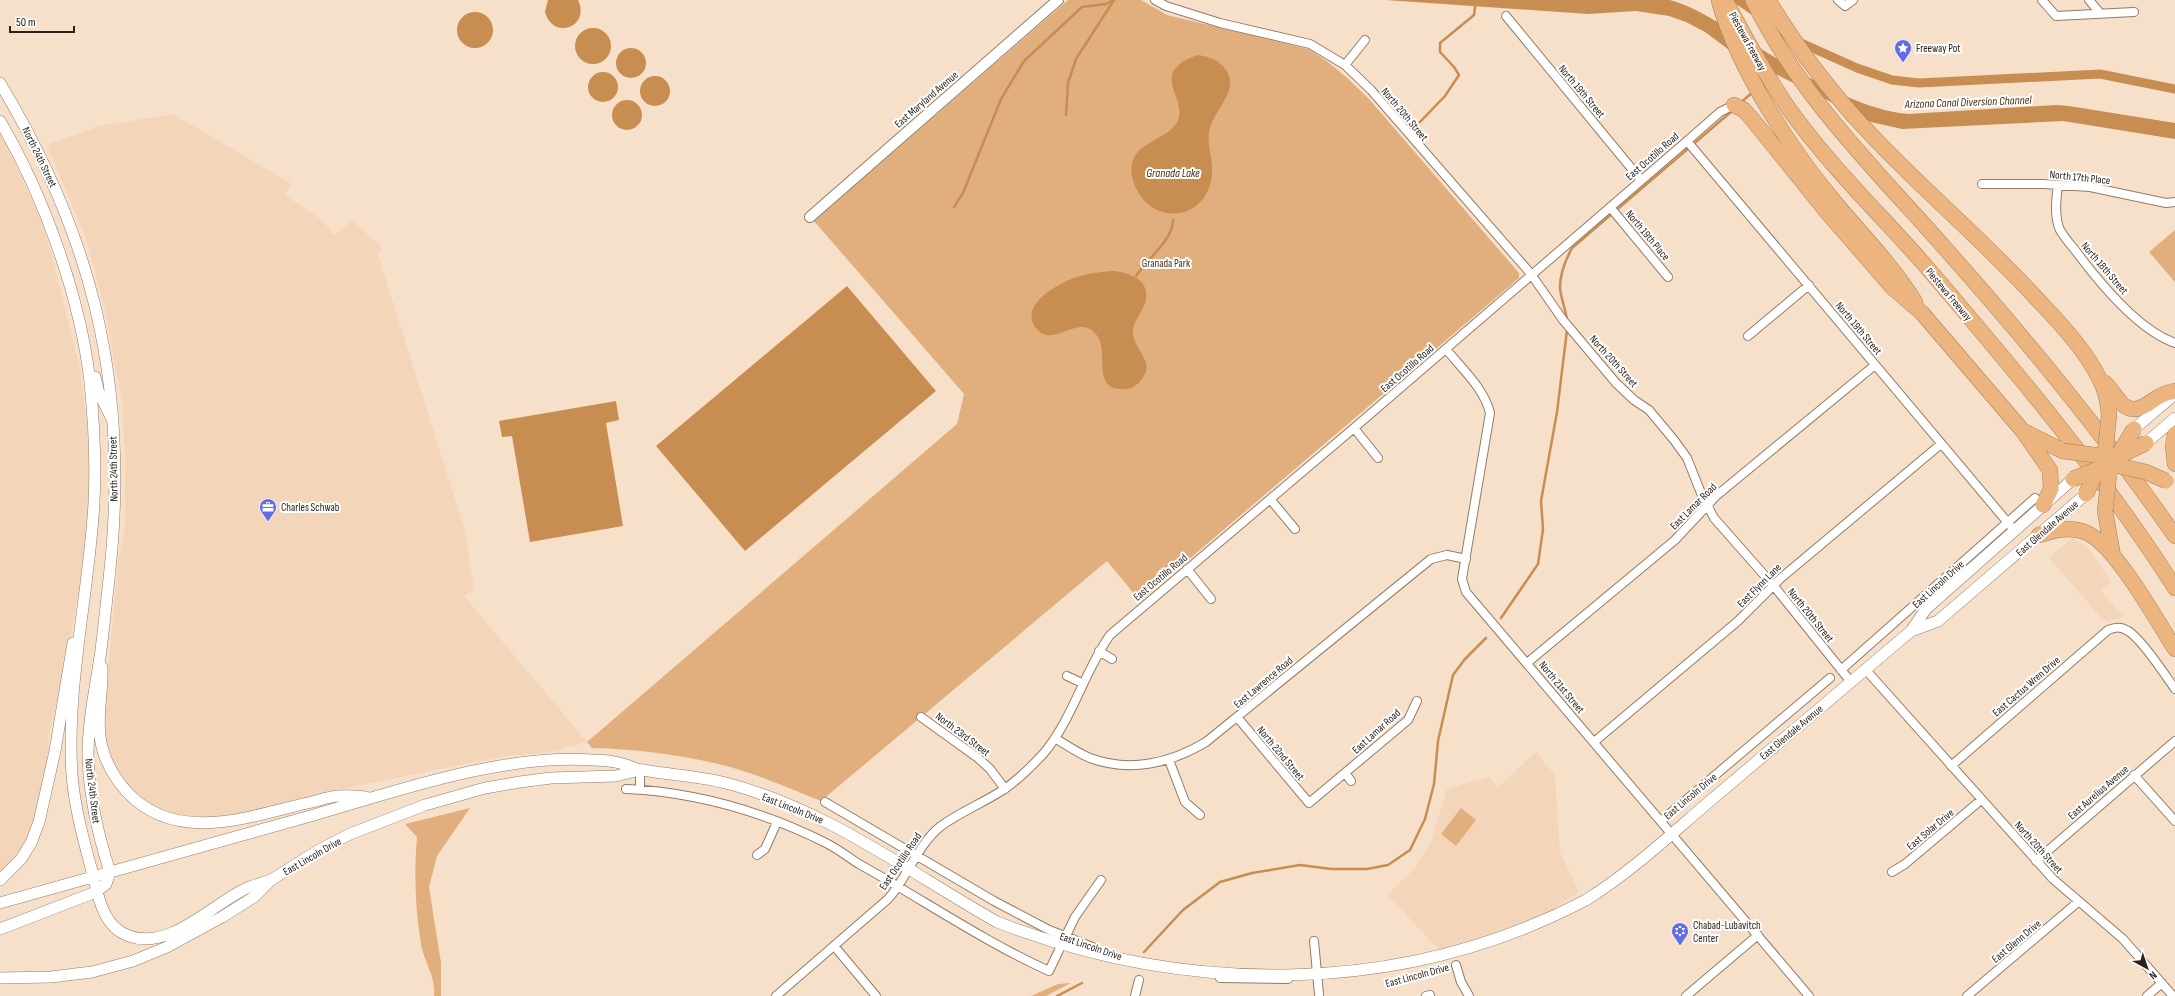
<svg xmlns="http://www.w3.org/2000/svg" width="2175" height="996" font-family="'Sofia Sans Condensed',sans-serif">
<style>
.built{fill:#f3d5ba}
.green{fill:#e1af7d}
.water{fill:#c88d51}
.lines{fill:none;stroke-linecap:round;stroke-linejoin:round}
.stream{stroke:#c88d51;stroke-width:2.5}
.canal{stroke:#c88d51;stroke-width:9}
.minor-casing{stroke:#917c68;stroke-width:10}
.tertiary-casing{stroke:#917c68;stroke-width:12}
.secondary-casing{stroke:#917c68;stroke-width:12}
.motorway-casing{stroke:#a8815b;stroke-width:16}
.minor{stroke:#fff;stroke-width:8}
.tertiary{stroke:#fff;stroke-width:10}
.secondary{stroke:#fff;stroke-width:11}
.motorway{stroke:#ecb47e;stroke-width:15}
.motorway-bridge-casing{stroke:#a8815b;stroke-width:16;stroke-linecap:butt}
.motorway-bridge{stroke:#ecb47e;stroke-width:15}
.labels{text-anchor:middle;stroke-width:4;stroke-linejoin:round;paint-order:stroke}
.street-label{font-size:11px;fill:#2a221a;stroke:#fff}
.poi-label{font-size:11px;fill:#2a221a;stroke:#fff;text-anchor:start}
.park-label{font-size:11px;fill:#4b3218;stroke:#fff}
.water-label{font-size:12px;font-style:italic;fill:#462d12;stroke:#fff}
</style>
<rect width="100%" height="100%" fill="#f7e0ca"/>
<path class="built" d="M173,114L292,184L285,195L322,220L334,235L352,221L382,247L378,255L465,531L474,590L464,596L587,742L549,752L508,756L430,771L356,786L225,819L179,818L140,799L124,783L112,763L105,741L103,721L118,564L125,524V458L122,402L105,310L87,241L47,145L99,126Z
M0,132L38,213L51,252L80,369L87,425L89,465L88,518L84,559L64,675L48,738L49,752L37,815L23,847L0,875Z
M2072,538L2086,545L2092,553L2111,582L2101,591L2123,616L2108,622L2103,620L2049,558Z
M1536,752L1555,775L1560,852L1579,892L1546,914L1444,955L1387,895L1414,869L1430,844L1447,789L1489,777L1498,787Z"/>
<path class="green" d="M1068,0H1141L1167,15L1308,49C1332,63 1350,80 1369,99L1519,273V278L1140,601L1107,561L821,801C786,787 751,771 714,763C674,754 633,749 592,748L587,742L957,424L964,394L814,221Z
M2175,230V282L2149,252Z
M470,808L437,856L429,887L441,963V996H434C436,975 424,963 421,944C415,908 414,873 417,837L405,824Z
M1461,808L1476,820L1456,846L1441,834Z
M1071,983L1046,996H1031L1058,984Z"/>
<path class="water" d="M548,0H578C591,27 553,41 545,12Z
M1386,0H1670C1692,6 1711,18 1730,30C1782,60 1848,109 1909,114L2056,105L2069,106L2175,123V139L2063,121L1902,129L1871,122L1732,52L1705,32L1686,22L1669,16L1636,11L1588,14Z
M457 30a18 18 0 1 1 36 0a18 18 0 1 1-36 0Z
M575 46a18 18 0 1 1 36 0a18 18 0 1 1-36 0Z
M616 63a15 15 0 1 1 30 0a15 15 0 1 1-30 0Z
M1197,55C1207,56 1217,59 1224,67C1243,90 1212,110 1209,133C1207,145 1213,159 1212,172C1211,202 1186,222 1157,210C1147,206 1139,195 1135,186C1117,141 1170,143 1178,120C1187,97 1148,73 1197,55Z
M588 87a15 15 0 1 1 30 0a15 15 0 1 1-30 0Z
M640 91a15 15 0 1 1 30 0a15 15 0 1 1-30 0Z
M612 115a15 15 0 1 1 30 0a15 15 0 1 1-30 0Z
M1114,271C1137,274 1155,285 1142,310C1138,317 1133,324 1133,332C1133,350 1156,361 1142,379C1138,384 1133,388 1127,389C1091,392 1108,356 1099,339C1085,313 1064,338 1047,335C1042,334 1038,331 1035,327C1023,308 1045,293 1059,285C1076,275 1095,272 1114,271Z
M847,286L936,391L745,551L656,446Z
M616,401L619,420L606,423L623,526L530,542L512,436L502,437L499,421Z"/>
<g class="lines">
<path class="stream" d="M1740,103L1753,92
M1066,115L1068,83L1076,59L1114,0
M1419,123L1445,96L1459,75L1454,67L1440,52V43L1474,15L1476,0
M954,207L963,193L1001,99L1024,61L1082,7L1106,4L1114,0
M1136,276C1147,259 1173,240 1173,220
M1567,321C1566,310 1560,296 1560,287C1560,273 1566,259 1572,248L1732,111
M1501,618L1538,564L1543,529L1541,501L1557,412L1567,330
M1144,952L1183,910L1220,882L1252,873L1300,865L1331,869H1367L1388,865L1410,850L1425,819L1434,784L1438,741L1453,675L1465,659L1486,638
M1057,996L1082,983"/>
<path class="canal" d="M1738,0L1757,13
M1799,42L1857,68L1892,80L1919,83L2100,74L2175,89"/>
<g class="minor-casing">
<path id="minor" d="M1155,0L1166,6L1220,23L1310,44L1345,65L1371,90L1531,274L1563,320L1616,383L1634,400L1649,410L1674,440L1687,458L1701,493L1714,518L1773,585L1851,682
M1838,0L1845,6L1853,0
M2042,0L2056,16L2134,12
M2089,0L2100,13
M1506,16L1641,180
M1345,65L1365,40
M1687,141L2014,530
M1982,184H2043L2090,187L2166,203L2175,202
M2058,185C2056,199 2054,217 2060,230C2064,237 2070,244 2075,250C2098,281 2138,330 2175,343
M1610,207L1668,277
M1748,336L1809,285
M1446,349C1462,369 1484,388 1490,413L1462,579L1466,592L1809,996
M1354,428L1378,458
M1270,499L1295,529
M1187,569L1211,599
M1099,651L1112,659
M1527,663L1675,540L1716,496L1875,365
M1865,669L2053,879L2123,939L2173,996
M1841,670L2035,498
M1067,676L1082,683
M921,717L978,758L990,769L1005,789
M1237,717L1309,803L1408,720L1417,701
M1055,738C1066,745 1078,753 1090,758C1130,773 1171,763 1206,742L1431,559L1447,555L1466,559
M1594,742L1738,621L1781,578L1941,444
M1169,760L1185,802L1200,815
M1951,766L2108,630C2115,627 2121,626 2128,631C2141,638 2166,676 2175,689
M640,770V789
M1345,773L1351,781
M2134,775L2175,821
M626,789C695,792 764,812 826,843C838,849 848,857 859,864C922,899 983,941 1049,971L1075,917L1101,880
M825,802L994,901L1049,930L1095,948
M1661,821L1830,678
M757,855L765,849L777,822
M2036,861L2175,741
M1892,872L1905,864L1981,800
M1314,941L1319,994
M835,947L876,996
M1456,965L1461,982L1469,996
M1220,978L1288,979
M776,996L888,899C908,877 917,845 941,826C960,812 983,803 1003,790C1018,780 1032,766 1044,753C1073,718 1084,672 1110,635L1354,428L1687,141L1720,112L1734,105
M1135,996L1139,980
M1426,996L1430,995
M1686,996L1758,935
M1967,996L2078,902
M2147,996L2162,983"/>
</g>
<g class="tertiary-casing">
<path id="tertiary" d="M810,217L1058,0"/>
</g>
<g class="secondary-casing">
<path id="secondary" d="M0,83C90,233 126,373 112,548C109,582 105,616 101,650C96,685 88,720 88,756C89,795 98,835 110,872L106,884L96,892L0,929
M0,121C44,196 80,296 90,382C94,422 96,463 94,503C89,593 66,686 72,775C75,811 85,845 94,879C99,901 105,928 129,936C170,951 212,904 247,888C254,885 263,883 271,880
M95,377L99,393L111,417
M2134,429L2175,394
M2146,443L2175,418
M1911,631L1938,621L2086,494
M102,667C103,690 97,714 100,737C103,758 114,778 128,793C176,843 245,818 303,804C314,802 327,797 338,796C347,795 357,796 366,797
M0,880L21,859L31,843L39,822L55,751L73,643
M0,903C105,874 210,845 314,815C400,790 502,754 592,760C602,760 613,761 623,764C634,767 632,769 643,770C671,775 699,776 726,783C826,809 909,872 997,922C1188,996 1403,996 1586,900C1631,872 1670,835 1710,801C1777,745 1844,688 1911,631L1926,609L2073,479
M0,978L51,977L92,972L133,961L167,947L222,917L254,897L271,880L319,850L350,834L425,805L485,788L520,782L551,778L616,776L640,770"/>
</g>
<g class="motorway-casing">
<path id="motorway" d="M1725,0C1745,37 1765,74 1789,109C1829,165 1879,213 1924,264C2013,368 2102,473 2175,588
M1753,0C1798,94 1875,169 1943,246C2026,339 2104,434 2175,536
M1768,0C1799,51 1836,99 1877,141C1930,196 1988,245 2039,301C2060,323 2087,352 2100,380C2106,391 2108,403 2109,415
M1719,1C1738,69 1791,150 1837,205C1864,237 1893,266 1915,302
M1734,105L1744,110L1752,119L1827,212L1892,287L1922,313L2022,430L2050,470L2051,489L2043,505
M2105,383C2112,389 2115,397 2121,403C2136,417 2147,403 2160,396C2164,393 2170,392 2175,391
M2023,431L2063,451
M2175,434L2173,447L2175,464
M2098,469L2119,466
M2105,511L2113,556
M2039,535C2055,530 2071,526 2087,533C2116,546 2157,621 2175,649"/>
</g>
<use href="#minor" class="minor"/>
<use href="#tertiary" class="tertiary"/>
<use href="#secondary" class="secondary"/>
<use href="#motorway" class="motorway"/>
<g class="motorway-bridge-casing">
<path id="motorway-bridge" d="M2063,451L2102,456
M2105,454L2109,415
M2117,457L2134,429
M2117,457L2146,443
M2119,466L2146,472L2166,481
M2073,479L2098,469
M2086,494L2098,469
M2105,511L2109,475"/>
</g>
<use href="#motorway-bridge" class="motorway-bridge"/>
</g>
<defs>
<g id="sight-pin" transform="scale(0.9)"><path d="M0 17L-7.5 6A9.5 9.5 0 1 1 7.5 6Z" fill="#616de5" stroke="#fff"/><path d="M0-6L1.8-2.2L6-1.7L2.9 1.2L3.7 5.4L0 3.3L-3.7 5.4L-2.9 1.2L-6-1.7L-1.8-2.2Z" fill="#fff"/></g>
<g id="office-pin" transform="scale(0.9)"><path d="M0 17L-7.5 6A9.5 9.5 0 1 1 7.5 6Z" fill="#616de5" stroke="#fff"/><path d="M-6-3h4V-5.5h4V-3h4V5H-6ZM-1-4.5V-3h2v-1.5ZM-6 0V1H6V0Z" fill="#fff"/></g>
<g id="synagogue-pin" transform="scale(0.9)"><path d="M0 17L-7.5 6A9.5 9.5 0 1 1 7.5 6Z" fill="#616de5" stroke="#fff"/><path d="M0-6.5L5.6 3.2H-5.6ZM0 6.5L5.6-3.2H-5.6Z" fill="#fff"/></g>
</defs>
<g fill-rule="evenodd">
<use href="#sight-pin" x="1903" y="48"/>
<use href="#office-pin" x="268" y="507"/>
<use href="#synagogue-pin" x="1680" y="931"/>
</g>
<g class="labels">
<g class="street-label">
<text transform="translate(1748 41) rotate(61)" y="4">Piestewa Freeway</text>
<text transform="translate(1582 91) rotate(50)" y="4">North 19th Street</text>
<text transform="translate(926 99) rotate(-41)" y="4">East Maryland Avenue</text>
<text transform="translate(1405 114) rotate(50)" y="4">North 20th Street</text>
<text transform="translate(1652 156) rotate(-41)" y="4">East Ocotillo Road</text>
<text transform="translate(40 157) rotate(64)" y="4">North 24th Street</text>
<text transform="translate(2080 177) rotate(6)" y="4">North 17th Place</text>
<text transform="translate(1648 235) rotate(50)" y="4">North 19th Place</text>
<text transform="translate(2105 268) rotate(49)" y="4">North 18th Street</text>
<text transform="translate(1949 294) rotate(50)" y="4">Piestewa Freeway</text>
<text transform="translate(1859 328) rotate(50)" y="4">North 19th Street</text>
<text transform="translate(1614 361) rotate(48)" y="4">North 20th Street</text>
<text transform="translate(1407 368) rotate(-41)" y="4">East Ocotillo Road</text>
<text transform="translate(113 469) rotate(-91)" y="4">North 24th Street</text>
<text transform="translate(1693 506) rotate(-45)" y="4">East Lamar Road</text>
<text transform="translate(2047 528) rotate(-41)" y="4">East Glendale Avenue</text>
<text transform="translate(1160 577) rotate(-40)" y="4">East Ocotillo Road</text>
<text transform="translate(1938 584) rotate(-42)" y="4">East Lincoln Drive</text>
<text transform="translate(1759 585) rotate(-45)" y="4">East Flynn Lane</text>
<text transform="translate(1811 615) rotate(51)" y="4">North 20th Street</text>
<text transform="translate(1263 682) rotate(-40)" y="4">East Lawrence Road</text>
<text transform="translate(2026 686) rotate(-41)" y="4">East Cactus Wren Drive</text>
<text transform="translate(1562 687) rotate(50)" y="4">North 21st Street</text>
<text transform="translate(1376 731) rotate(-42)" y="4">East Lamar Road</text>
<text transform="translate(1791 732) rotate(-40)" y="4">East Glendale Avenue</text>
<text transform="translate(963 734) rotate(37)" y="4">North 23rd Street</text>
<text transform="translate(1281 753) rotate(50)" y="4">North 22nd Street</text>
<text transform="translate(93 791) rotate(83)" y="4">North 24th Street</text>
<text transform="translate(2098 792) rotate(-41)" y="4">East Aurelius Avenue</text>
<text transform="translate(1690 796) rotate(-40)" y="4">East Lincoln Drive</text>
<text transform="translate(793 808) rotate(22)" y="4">East Lincoln Drive</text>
<text transform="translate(1930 829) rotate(-40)" y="4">East Solar Drive</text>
<text transform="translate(2039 847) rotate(48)" y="4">North 20th Street</text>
<text transform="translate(312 856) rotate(-30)" y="4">East Lincoln Drive</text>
<text transform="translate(900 861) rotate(-56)" y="4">East Ocotillo Road</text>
<text transform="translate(2016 941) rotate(-40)" y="4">East Glenn Drive</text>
<text transform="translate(1091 946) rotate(19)" y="4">East Lincoln Drive</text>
<text transform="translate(1417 975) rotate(-15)" y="4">East Lincoln Drive</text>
</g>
<g class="poi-label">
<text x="1916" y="52">Freeway Pot</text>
<text x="281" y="511">Charles Schwab</text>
<text x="1693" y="929">Chabad-Lubavitch<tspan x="1693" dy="13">Center</tspan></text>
</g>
<g class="park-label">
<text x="1166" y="267">Granada Park</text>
</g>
<g class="water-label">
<text transform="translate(1968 102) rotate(-2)" y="4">Arizona Canal Diversion Channel</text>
<text x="1173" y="177">Granada Lake</text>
</g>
</g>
<g transform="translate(2147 968) rotate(140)" stroke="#ffffff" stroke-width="3" paint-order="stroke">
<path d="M0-3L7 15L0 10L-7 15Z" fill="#2a221a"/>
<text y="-6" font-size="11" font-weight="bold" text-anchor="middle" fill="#2a221a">N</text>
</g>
<path d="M10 26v6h64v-6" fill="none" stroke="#2a221a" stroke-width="2"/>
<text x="16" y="26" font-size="12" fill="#2a221a" stroke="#ffffff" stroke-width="3" paint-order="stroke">50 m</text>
</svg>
